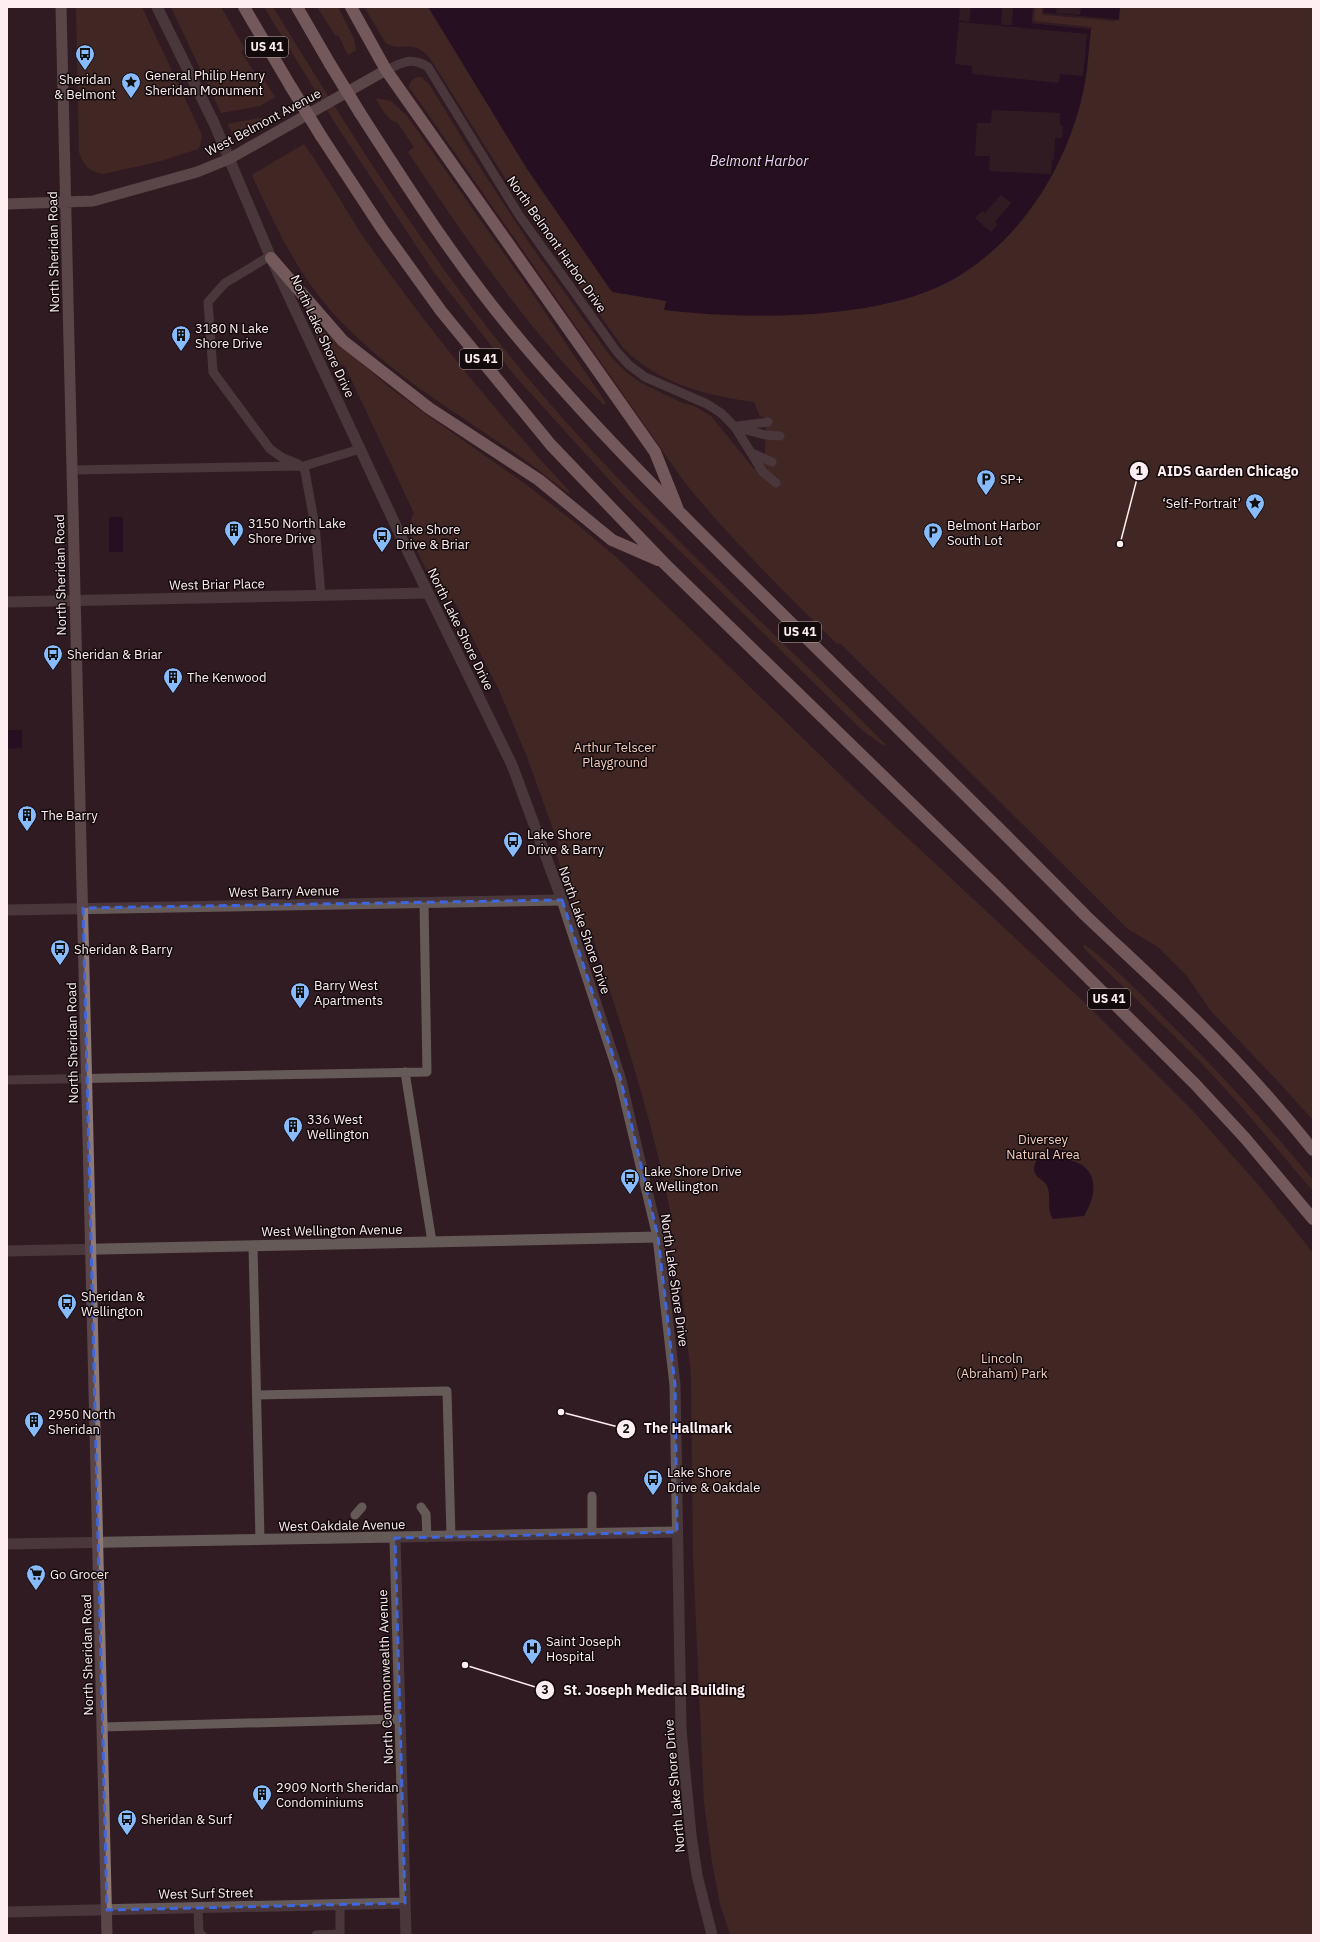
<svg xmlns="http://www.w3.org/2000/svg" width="1320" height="1942" font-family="'IBM Plex Sans',sans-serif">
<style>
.green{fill:#563527}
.water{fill:#17001f}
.pier{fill:#321c23}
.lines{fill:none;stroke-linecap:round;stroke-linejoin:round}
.service{stroke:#665a59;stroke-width:9}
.minor{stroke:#665a59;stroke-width:11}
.tertiary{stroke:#665a59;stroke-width:11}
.secondary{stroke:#8c7977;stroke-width:11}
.motorway{stroke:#c3a5a3;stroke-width:12}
.motorway-bridge{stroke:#c3a5a3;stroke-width:12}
.marked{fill:none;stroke:#3f66dc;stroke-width:3;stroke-dasharray:8 5;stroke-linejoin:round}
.labels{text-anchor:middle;stroke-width:3;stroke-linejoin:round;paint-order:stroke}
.shield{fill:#130a0c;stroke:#b8aaad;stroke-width:1}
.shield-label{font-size:12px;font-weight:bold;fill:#feeef2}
.poi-label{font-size:13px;fill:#feeef2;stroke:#130a0c;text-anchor:start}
.street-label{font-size:13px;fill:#feeef2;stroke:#130a0c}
.park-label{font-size:13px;fill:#f2cebf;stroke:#130a0c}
.water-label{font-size:14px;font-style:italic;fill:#efcef9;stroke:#130a0c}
.leader{fill:none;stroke:#feeef2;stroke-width:1.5}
.callout-dot{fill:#feeef2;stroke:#130a0c;stroke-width:1.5}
.mark-label{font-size:12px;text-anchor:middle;font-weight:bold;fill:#111}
.callout-label{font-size:14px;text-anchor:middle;font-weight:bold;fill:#feeef2;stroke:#130a0c;stroke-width:3;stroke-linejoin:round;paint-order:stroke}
</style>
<rect width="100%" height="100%" fill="#321c23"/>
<path class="green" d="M76,7H142L202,135L200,145L198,149L161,161L103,174C90,172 83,165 79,152Z
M171,7H221L245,49L241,52L255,73L260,74L275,97L260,106L221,113Z
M264,7H273C364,156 457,303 575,432C673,541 782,640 885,744L884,746L862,730L624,496L515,376L433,271L337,126Z
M317,7H338L354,39L356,50L348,55L338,35L336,36Z
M364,7H1313V1120L1274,1077L1211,1011L1187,976L1158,947L1128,929L840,643L837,644C784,591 730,539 683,480L412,91L409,88C409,81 414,77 421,77L429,84L476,161L527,240L610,356L627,373L641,383L682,403L694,406L711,416L754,469L765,454L766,418L760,416L754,402C706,395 660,384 624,349L517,197L430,58C411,37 402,53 386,43Z
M375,98L391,101L407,116L534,296L606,403L604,405C528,331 467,240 408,152L414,147L397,122C387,121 381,106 375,98Z
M266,117L233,134L227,124Z
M304,144C328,177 347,214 371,248C432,333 498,415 570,492L568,493C553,482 539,470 525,460C456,412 382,370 327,306C294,267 273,221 252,175Z
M312,320L390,388L424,413L524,483L579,526L617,558L857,791L1086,1004L1193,1111L1261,1188L1313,1253V1935H730L720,1904L712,1862L704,1802L693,1554L691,1375L681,1282L675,1276L667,1222L672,1221C654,1123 622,1027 591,932L583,928L556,854L561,851L527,757L499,690L455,603L438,595L407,529L414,513L345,366L326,359L311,324Z
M1085,945C1113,966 1137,990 1161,1015C1215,1067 1265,1122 1313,1180V1191C1278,1150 1244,1108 1207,1069C1167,1027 1123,988 1083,947Z"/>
<path class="water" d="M428,7H1033L1032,23L1091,29C1089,47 1088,65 1085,83C1070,162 1023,240 952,280C879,321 745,320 664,310L666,301L612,292L527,169Z
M1044,7H1120L1119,20L1044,13Z
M109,517H123V552H109Z
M7,730H22V748L7,749Z
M1050,1148L1063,1150L1069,1160C1099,1166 1098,1194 1084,1216L1053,1219C1046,1209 1052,1197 1047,1186C1045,1181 1039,1179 1036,1175C1029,1165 1042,1153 1050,1148Z"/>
<path class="pier" d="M960,7H971L969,22L959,20Z
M1002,7H1013L1012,25H1001Z
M1033,7H1035L1034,21L1091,27L1093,29L1032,23Z
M1042,7H1044V13L1115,19V21L1043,15L1042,14Z
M1057,7H1081L1080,15L1056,13Z
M959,22L1087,34L1083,76L1060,74L1059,83L972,74V66L955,64Z
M992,110L1060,113V126H1063L1062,138H1055L1054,159L1052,160L1051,174L989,171L990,156H975L977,123H991Z
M1001,195L1011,203L995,222L997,225L991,232L975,218L982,211L985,213Z"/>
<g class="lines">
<path class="service" d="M386,70C403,63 410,56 428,67L519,215L617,352L629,365L645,377L707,404L721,413L735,427L765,435L780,436
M270,256L225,283L208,302L213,372L270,449L283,458L298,464
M738,426L768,422
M735,427L763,472L776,483
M752,453L772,462
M304,466L315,526L321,595
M72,470L304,466L360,449
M405,1072L432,1242
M7,1080L427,1072L424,903
M253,1246L260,1540
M257,1395L447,1391L451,1537
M592,1496V1534
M421,1507L426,1514L427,1538
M355,1515L362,1507
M102,1727L400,1719
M198,1908L199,1934L202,1935
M316,1935L340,1934V1904"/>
<path class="minor" d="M7,602L427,593
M7,910L562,900
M7,1251L658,1237
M395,1538L406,1935
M7,1544L677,1532
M7,1912L405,1903"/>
<path class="tertiary" d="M157,7L214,123L271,258L409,554L512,765L562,900L620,1077L658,1237L675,1385L681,1730L691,1835L697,1875L712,1935"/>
<path class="secondary" d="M61,7L107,1935
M7,204L93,201L197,172L229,159L386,70"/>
<path class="motorway" d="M244,7L291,87
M297,7L330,64
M351,7L386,70L655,452L677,507
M360,113C407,186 454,260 510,328C591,426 683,516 774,606C878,709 983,811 1086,916C1108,937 1131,958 1153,979C1210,1032 1264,1089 1313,1150
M321,136L382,229L441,311L551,445L664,563L995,885L1195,1084L1245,1138L1313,1219
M271,258L343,341L429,408L539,480L612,540L658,560"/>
<path class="motorway-bridge" d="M330,64L360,113
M291,87L321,136"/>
</g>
<path d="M0 0H1320V1942H0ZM562,900L620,1077L658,1237L675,1385L677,1532L395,1538L405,1903L107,1910L83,908Z" fill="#321c23" fill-opacity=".55" fill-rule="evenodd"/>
<path class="marked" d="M562,900L620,1077L658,1237L675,1385L677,1532L395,1538L405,1903L107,1910L83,908Z"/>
<defs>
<g id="bus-pin" transform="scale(1)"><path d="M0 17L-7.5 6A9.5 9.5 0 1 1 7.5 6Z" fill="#87bbfb" stroke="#130a0c"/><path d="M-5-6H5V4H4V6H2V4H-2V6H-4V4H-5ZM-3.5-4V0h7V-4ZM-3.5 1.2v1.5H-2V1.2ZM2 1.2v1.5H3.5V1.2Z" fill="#111"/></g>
<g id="sight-pin" transform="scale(1)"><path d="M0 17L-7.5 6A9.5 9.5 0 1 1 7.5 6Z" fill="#87bbfb" stroke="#130a0c"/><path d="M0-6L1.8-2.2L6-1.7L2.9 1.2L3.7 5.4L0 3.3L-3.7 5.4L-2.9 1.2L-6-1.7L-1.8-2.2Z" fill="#111"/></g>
<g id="building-pin" transform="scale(1)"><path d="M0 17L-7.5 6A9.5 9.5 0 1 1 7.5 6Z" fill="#87bbfb" stroke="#130a0c"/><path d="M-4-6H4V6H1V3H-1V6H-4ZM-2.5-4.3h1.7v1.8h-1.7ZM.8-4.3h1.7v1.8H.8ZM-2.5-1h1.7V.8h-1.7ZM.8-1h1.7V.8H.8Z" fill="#111"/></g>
<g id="parking-pin" transform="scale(1)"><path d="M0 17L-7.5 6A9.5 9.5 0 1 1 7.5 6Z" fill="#87bbfb" stroke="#130a0c"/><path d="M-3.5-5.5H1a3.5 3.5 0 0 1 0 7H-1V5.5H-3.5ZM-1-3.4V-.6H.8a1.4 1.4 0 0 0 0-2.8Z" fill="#111"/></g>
<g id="supermarket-pin" transform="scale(1)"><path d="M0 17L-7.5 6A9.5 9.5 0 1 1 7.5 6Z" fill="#87bbfb" stroke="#130a0c"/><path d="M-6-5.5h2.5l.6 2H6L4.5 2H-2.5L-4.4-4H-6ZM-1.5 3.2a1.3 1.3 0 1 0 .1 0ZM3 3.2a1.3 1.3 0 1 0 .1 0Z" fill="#111"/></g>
<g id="hospital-pin" transform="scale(1)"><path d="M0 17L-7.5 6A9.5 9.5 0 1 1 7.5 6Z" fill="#87bbfb" stroke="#130a0c"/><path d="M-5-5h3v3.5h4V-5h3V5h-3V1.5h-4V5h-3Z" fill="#111"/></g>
</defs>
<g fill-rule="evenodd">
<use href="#bus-pin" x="85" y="54"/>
<use href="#sight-pin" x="131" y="82"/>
<use href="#building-pin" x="181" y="335"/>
<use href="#parking-pin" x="986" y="479"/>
<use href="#sight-pin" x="1255" y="503"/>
<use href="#building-pin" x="234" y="530"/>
<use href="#parking-pin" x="933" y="532"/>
<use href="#bus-pin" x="382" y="536"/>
<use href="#bus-pin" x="53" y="654"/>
<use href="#building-pin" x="173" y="677"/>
<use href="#building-pin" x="27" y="815"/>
<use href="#bus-pin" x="513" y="841"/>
<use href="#bus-pin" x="60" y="949"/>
<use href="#building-pin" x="300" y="992"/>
<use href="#building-pin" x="293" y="1126"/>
<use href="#bus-pin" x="630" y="1178"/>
<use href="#bus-pin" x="67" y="1303"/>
<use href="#building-pin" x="34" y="1421"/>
<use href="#bus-pin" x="653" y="1479"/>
<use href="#supermarket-pin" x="36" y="1574"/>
<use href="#hospital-pin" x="532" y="1648"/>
<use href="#building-pin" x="262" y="1794"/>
<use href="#bus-pin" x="127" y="1819"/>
</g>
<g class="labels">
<g class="shield">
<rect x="246" y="37" width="42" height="20" rx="3"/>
<rect x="460" y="349" width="42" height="20" rx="3"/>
<rect x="779" y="622" width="42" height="20" rx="3"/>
<rect x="1088" y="989" width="42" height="20" rx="3"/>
</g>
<g class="shield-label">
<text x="267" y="51">US 41</text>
<text x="481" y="363">US 41</text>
<text x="800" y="636">US 41</text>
<text x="1109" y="1003">US 41</text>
</g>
<g class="poi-label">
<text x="145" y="80">General Philip Henry<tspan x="145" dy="15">Sheridan Monument</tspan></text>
<text x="85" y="84" text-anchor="middle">Sheridan<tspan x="85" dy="15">&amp; Belmont</tspan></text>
<text x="195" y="333">3180 N Lake<tspan x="195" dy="15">Shore Drive</tspan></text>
<text x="1000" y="484">SP+</text>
<text x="1241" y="508" text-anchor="end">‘Self-Portrait’</text>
<text x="248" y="528">3150 North Lake<tspan x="248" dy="15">Shore Drive</tspan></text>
<text x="947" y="530">Belmont Harbor<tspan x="947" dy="15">South Lot</tspan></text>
<text x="396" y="534">Lake Shore<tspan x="396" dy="15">Drive &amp; Briar</tspan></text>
<text x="67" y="659">Sheridan &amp; Briar</text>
<text x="187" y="682">The Kenwood</text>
<text x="41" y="820">The Barry</text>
<text x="527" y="839">Lake Shore<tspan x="527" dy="15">Drive &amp; Barry</tspan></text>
<text x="74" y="954">Sheridan &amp; Barry</text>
<text x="314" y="990">Barry West<tspan x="314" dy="15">Apartments</tspan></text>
<text x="307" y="1124">336 West<tspan x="307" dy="15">Wellington</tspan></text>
<text x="644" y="1176">Lake Shore Drive<tspan x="644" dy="15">&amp; Wellington</tspan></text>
<text x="81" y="1301">Sheridan &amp;<tspan x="81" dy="15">Wellington</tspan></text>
<text x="48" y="1419">2950 North<tspan x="48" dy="15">Sheridan</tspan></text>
<text x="667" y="1477">Lake Shore<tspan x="667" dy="15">Drive &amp; Oakdale</tspan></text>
<text x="50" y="1579">Go Grocer</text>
<text x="546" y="1646">Saint Joseph<tspan x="546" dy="15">Hospital</tspan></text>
<text x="276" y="1792">2909 North Sheridan<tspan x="276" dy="15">Condominiums</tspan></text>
<text x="141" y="1824">Sheridan &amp; Surf</text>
</g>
<g class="street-label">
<text transform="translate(263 122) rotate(-28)" y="5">West Belmont Avenue</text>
<text transform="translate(557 244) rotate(55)" y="5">North Belmont Harbor Drive</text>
<text transform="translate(53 252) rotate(-91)" y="5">North Sheridan Road</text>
<text transform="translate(323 336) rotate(65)" y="5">North Lake Shore Drive</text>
<text transform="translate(60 575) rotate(-91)" y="5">North Sheridan Road</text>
<text transform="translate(217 584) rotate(-1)" y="5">West Briar Place</text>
<text transform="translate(461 629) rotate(64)" y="5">North Lake Shore Drive</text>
<text transform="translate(284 891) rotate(-1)" y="5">West Barry Avenue</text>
<text transform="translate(585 930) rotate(71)" y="5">North Lake Shore Drive</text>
<text transform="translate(72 1043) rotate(-91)" y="5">North Sheridan Road</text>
<text transform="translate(332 1230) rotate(-1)" y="5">West Wellington Avenue</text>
<text transform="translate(675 1280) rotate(82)" y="5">North Lake Shore Drive</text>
<text transform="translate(342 1525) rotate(-1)" y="5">West Oakdale Avenue</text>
<text transform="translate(87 1655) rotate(-91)" y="5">North Sheridan Road</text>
<text transform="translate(385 1677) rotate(-92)" y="5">North Commonwealth Avenue</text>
<text transform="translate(674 1786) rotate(-95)" y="5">North Lake Shore Drive</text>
<text transform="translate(206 1893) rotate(-1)" y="5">West Surf Street</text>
</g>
<g class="park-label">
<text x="615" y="752">Arthur Telscer<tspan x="615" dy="15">Playground</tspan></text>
<text x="1043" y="1144">Diversey<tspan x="1043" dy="15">Natural Area</tspan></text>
<text x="1002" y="1363">Lincoln<tspan x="1002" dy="15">(Abraham) Park</tspan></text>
</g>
<g class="water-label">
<text x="759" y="166">Belmont Harbor</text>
</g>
</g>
<path class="leader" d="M1120 544L1139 471M561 1412L626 1429M465 1665L545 1690"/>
<g class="callout-dot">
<circle cx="1120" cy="544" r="4"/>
<circle cx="561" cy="1412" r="4"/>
<circle cx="465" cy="1665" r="4"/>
<circle cx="1139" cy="471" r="10"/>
<circle cx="626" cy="1429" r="10"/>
<circle cx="545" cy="1690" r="10"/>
</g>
<g class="mark-label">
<text x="1139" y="475">1</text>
<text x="626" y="1433">2</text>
<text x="545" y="1694">3</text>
</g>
<g class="callout-label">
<text x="1228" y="476">AIDS Garden Chicago</text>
<text x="688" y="1433">The Hallmark</text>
<text x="654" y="1695">St. Joseph Medical Building</text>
</g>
<rect width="1320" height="1942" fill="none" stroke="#feeef2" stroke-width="16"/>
</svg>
